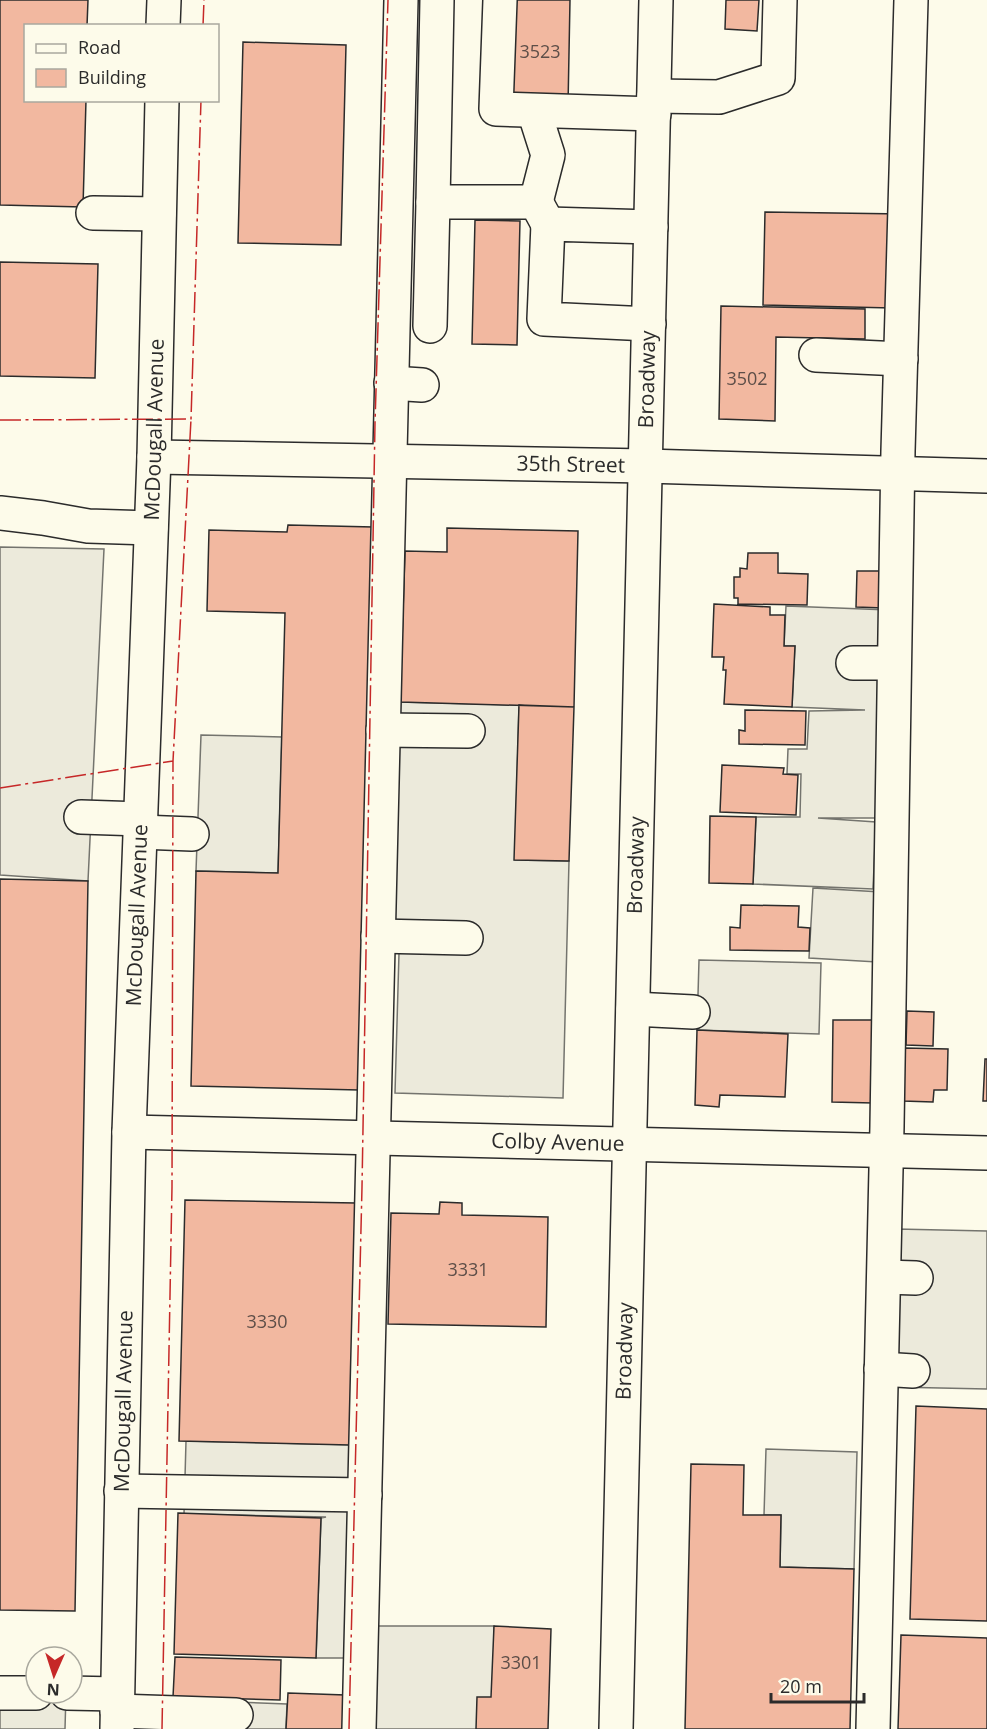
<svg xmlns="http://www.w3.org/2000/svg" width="987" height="1729" font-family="'Open Sans',sans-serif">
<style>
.parking{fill:#eceadb;stroke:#74746e;stroke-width:1.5}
.building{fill:#f2b8a0;stroke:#2b2b2b;stroke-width:1.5}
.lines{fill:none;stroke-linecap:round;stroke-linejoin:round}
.minor-casing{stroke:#2b2b2b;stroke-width:36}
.major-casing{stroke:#2b2b2b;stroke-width:36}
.minor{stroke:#fdfbea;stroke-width:33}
.major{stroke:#fdfbea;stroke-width:33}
.power{stroke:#c62828;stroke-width:1.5;stroke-dasharray:21 4.5 3 4.5;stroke-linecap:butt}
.labels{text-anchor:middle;stroke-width:4.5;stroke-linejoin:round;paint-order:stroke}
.number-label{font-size:18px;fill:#5d4e48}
.street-label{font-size:21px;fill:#2b2b2b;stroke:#fdfbea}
</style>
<rect width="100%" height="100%" fill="#fdfbea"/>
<path class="parking" d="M0,547L104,549L88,881L0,875Z
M786,606L889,610L884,818H818L876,822L873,889L753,884L756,817H800L801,774H787L788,749H807L809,711L865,710L792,707L795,646H784Z
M400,702L519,705L515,860L569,861L563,1098L395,1093L399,953L393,952Z
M201,735L282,737L278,873L196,871Z
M813,888L881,892L877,962L809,958Z
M699,960L821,963L819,1034L697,1030Z
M896,1229L987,1231V1389L894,1387Z
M186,1441L361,1445L356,1658H316L321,1518L326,1517L184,1514Z
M766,1449L857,1452L854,1569L780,1567L781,1515H764Z
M376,1626H494V1729H375Z
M0,1676L36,1677V1693H66L65,1729H0Z
M177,1700L287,1704L286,1729H176Z"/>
<path class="building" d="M0,0H88L87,26H26V100H86L83,207L0,205Z
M511,0H570L568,106L509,105Z
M726,0H759L757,31L725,29Z
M243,42L346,45L341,245L238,243Z
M765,212L903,214L892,308L763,305Z
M475,220L520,221L517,345L472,344Z
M0,262L98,264L95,378L0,376Z
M721,306L865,309V339L776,337L775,421L719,419Z
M288,525L373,527L359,1090L191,1086L196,871L278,873L285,613L207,611L209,530L287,532Z
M447,528L578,531L574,707L400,702L405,551L447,552Z
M748,553H778V573L808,574L807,605L738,604V598H734V577H740V568L747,569Z
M857,571H885L884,608L856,607Z
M714,604L770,607V615H785L784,646H795L792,707L724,704L726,670H723L724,657H712Z
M519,705L574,707L569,861L514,860Z
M745,710L806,711L805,745L739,744V730L745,731Z
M722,765L784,768L783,774L798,775L796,815L720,812Z
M710,816L756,817L753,884L709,883Z
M0,879L88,881L75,1611L0,1610Z
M741,905L799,906L798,927L810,928L809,951L730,950V927L740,928Z
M907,1011L934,1012L933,1046L906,1045Z
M833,1020H873V1103L832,1102Z
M697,1030L788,1034L785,1097L720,1095L719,1107L695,1105Z
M905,1048L948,1049L947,1090H934L933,1102L903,1101Z
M985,1059H987V1101H983Z
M185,1200L356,1203L350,1445L179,1441Z
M440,1202L462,1203V1215L548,1217L546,1327L388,1324L391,1213L439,1214Z
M916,1406L987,1409V1621L910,1619Z
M691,1464L744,1465L743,1515H781L780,1567L854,1569L850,1729H685Z
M178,1513L321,1518L316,1658L174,1654Z
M494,1626L551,1629L548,1729H476L477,1697H491Z
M901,1635L987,1638V1729H898Z
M175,1657L281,1660L280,1700L173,1697Z
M288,1693L345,1695L344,1729H286Z"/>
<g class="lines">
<g class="minor-casing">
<g id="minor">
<path d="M437,0L433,202H536L548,224"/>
<path d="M500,0L496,109L654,114"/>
<path d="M163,26L164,0"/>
<path d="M654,96L719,97L778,78L780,0"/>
<path d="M534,111L548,155L536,202"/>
<path d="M93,213L159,214"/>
<path d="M649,324L544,319L548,224L651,227"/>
<path d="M430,326L433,202"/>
<path d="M816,355L901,359"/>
<path d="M391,383L422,385"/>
<path id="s1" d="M154,457L646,466L987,476"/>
<path d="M0,513L43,518L88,526L151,528"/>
<path d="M853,663H894"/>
<path d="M383,730L468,731"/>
<path d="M81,817L141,819"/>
<path d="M140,832L192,834"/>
<path d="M378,936L466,938"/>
<path d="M633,1009L693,1012"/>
<path id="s2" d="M129,1132L987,1153"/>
<path d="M884,1277L916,1278"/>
<path d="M881,1369L913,1371"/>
<path d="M121,1491L365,1495"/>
<path d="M0,1693H36"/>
<path d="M67,1693L117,1694"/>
<path d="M117,1711L236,1715"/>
<path id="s3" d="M117,1729L129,1132L154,457L162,100"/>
<path d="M359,1729L401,0"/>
<path d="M873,1729L887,1126L898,451L911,0"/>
</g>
</g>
<g class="major-casing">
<g id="major">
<path id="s4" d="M616,1729L656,0"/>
</g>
</g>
<use href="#minor" class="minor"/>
<use href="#major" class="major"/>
<path class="power" d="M203,26L204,0
M0,420L191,419L201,100
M0,788L173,761
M162,1729L172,1187L173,761L191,419
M349,1729L362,1187L375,423L388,0"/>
</g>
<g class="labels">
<g class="number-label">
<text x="540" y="58">3523</text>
<text x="747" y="385">3502</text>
<text x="468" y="1276">3331</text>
<text x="267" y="1328">3330</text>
<text x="521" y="1669">3301</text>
</g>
<g class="street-label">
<text dy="7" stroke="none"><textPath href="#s4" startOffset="1350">Broadway</textPath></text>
<text dy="7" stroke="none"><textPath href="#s3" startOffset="1300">McDougall Avenue</textPath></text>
<text dy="7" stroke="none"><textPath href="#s1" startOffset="417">35th Street</textPath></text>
<text dy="7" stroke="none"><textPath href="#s4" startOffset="864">Broadway</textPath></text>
<text dy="7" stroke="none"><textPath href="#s3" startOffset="814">McDougall Avenue</textPath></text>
<text dy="7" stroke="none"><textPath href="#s2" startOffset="429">Colby Avenue</textPath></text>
<text dy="7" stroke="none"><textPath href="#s4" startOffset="378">Broadway</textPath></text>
<text dy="7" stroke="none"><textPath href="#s3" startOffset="328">McDougall Avenue</textPath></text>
</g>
</g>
<rect x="24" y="24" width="195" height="78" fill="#fdfbea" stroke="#a9a89e" stroke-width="1.5"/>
<rect x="36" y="44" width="30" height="9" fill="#fdfbea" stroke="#a9a89e" stroke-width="1.5"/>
<text x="78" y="54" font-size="18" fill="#2b2b2b">Road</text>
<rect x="36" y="69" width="30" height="18" fill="#f2b8a0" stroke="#a9a89e" stroke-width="1.5"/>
<text x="78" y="84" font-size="18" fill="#2b2b2b">Building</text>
<g transform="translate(54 1675) rotate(183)"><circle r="28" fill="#fdfbea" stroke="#a9a89e" stroke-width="1.5"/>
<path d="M0-4.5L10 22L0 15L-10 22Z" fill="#c62828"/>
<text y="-9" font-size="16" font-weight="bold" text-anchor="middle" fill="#2b2b2b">N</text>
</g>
<path d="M771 1693v9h93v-9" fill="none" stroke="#2b2b2b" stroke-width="3"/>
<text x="780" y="1693" font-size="18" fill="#2b2b2b" stroke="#fdfbea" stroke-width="4.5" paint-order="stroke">20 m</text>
</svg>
